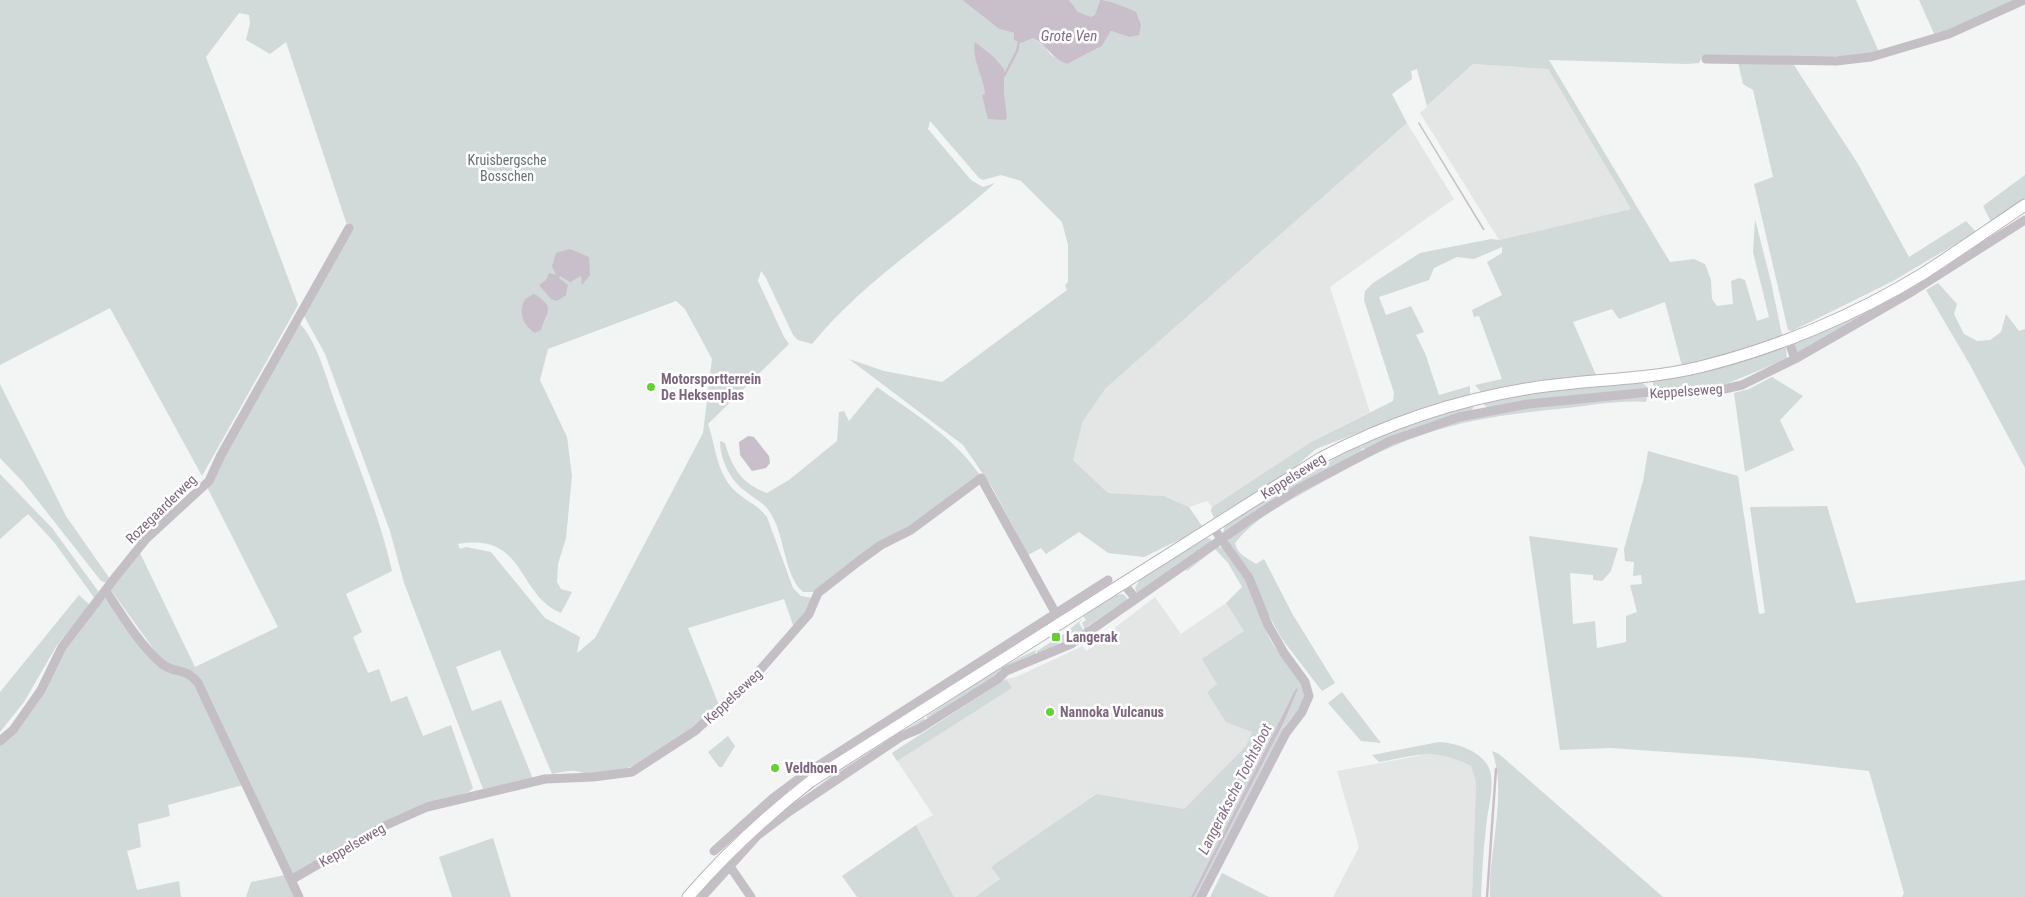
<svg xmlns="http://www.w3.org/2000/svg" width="2025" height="897" font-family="'Roboto Condensed',sans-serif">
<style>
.built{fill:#e4e5e5}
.green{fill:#d1d9d9;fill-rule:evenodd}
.water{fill:#c8bfcb}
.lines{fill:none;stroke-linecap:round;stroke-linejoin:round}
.stream{stroke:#c8bfcb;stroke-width:2.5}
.major-casing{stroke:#b8b2b9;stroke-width:13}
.minor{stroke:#c4bec5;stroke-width:9}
.major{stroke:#fff;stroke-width:11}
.poi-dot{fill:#66cf38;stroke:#fff;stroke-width:2}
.labels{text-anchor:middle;stroke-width:5;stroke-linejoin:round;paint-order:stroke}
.park-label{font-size:14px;fill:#657277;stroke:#fff}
.poi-label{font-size:14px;font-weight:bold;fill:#7d677f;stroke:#fff;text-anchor:start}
.street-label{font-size:14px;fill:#7d677f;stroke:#fff}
.water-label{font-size:15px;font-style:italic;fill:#826d8a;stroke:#fff}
</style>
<rect width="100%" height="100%" fill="#f2f5f3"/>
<path class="built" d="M1473,64L1548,69L1631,209L1499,240L1420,113Z
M1407,123L1454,199L1330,287L1370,412L1311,442L1212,507L1207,501L1189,507L1164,496L1108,493L1073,460L1083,421L1106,388Z
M1155,597L1181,634L1226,603L1244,631L1217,684L1207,692L1252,732L1246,746L1184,809L1095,794L992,868L1000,879L975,897H954L916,825L933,815L892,753L1006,679L1016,677L1083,646L1086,651L1101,641L1108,633Z
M1434,753L1454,758L1471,766L1476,782L1472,897H1333L1359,847L1337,771Z"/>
<path class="green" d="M0,0H962L999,29L1014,33L1022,43L1033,38L1045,47L1051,55L1067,64L1102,46L1111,31L1129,37L1101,0H1856L1879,52C1824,62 1766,54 1709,56L1702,57L1699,63L1687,64L1549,60L1670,262L1694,259L1705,264L1711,280L1712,299L1717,306L1733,304L1731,281L1739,278L1745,280L1757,321L1769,317L1753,252L1755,219L1771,282L1782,335L1724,355L1682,366L1665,302L1619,319L1612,309L1573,322L1597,377L1481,392L1475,385L1502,379L1479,316L1474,317L1472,310L1502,295L1487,262L1502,253V247L1474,259L1457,257L1434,268L1429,280L1379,297L1386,315L1411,306L1424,332L1416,335L1425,353L1439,395L1470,386V395L1407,414L1316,449L1294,468L1214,518L1211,511L1212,507L1311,442L1393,401L1394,393L1364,300L1365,291L1373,283L1420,253L1491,239L1499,240L1631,209L1548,69L1473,64L1427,106L1417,69L1411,71L1412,79L1392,94L1407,123L1106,388L1083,421L1073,460L1108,493L1164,496L1189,507L1202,526L1183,538L1144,557L1108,553L1079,532L1046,554L1041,548L1028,555L992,487L963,445L849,359L884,371L942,382L1067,290L1065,285L1068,282V245L1062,222L1021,181L1001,175L983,180L979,178L930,121L928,129L971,180L983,187L995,183C936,236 862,282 812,344L798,340L793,335L766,278L761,271L758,281L784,337L789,344L708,424C716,447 716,471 734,490C744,500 758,505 767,517L793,588L801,596L813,598L808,612L794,628L784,599L688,628L719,705C683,737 646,772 594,774C588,774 581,772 575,771C568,770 559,773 552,774L500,650L456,667L472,711L501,700L533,779L483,789L404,583L390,531L325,354L303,314L350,233H352L348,222L347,225L286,42L270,54L246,40L250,23L249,15L239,13L206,57L298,305L202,476L110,308L0,365ZM676,301L685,309L712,359L703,433L595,638L577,653L580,637L545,618L491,552L466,547L460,549L458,544C526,532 516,594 561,613L572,592L561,589L557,582L558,564L566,538L572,476L567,437L540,380L548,349Z
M1069,0H1100L1095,16C1084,20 1074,10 1069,0Z
M1919,0H2019L1935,36Z
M1738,62H1792L1858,164L1909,257L1966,221L1976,232L1893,281L1792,331L1788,330L1754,184L1773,177L1753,90L1743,84Z
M2025,175V198L1991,222L1983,206Z
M1938,283L1957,304L1954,314L1964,334L1977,341L1990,340L2001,332L2006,314L2019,331L2025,329V468L1970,365L1926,290Z
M1907,292L1796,355L1793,344Z
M298,322C317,339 327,381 336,405C356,460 379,514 392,571L346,594L362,632L353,637L368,673L379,669L391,702L407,696L423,736L451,725L473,788L469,792L421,806L396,816L296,874L291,873L195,673L166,662L155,651L111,590L139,551L195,667L278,627L205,483Z
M1782,348H1786L1787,359L1726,384L1657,389L1653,385V380C1704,377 1735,360 1782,348Z
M1772,377L1803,396L1780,420L1794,450L1745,472L1734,393L1749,389Z
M1641,381L1648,388L1487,407L1481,402L1533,392Z
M0,384L66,516L110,579L107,583L101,581L23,482L0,458Z
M877,387C913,413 954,437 979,474L901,533L815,592H803C784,576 785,536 771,514C765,503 755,499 745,491C731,481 720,460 720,441L725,443C732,468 742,484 767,493L789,480L837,441L839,412L844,411L849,421Z
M1647,397L1646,402C1620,400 1593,405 1567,408C1519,413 1471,418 1425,434C1382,448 1344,470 1305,492C1281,505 1252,521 1235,543C1237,554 1247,558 1256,564L1264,559L1293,615L1335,683L1322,691L1282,639L1228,542L1229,539C1300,485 1389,437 1476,416C1532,404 1590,402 1647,397Z
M1475,404L1472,410C1434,420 1399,432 1365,450L1364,448L1361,450L1362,452L1223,533L1225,525L1307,472L1326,464L1359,444L1360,447L1363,445L1362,442L1387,431Z
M1648,451L1738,476L1759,614L1765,613L1750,507L1827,506L1856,603L2025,580V897H1902L1904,893L1869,771L1753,758L1611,748L1560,750L1529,536L1618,548L1611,571L1602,581L1593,580V575L1570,573L1573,624L1595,621L1597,648L1626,642V616L1637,612L1630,585L1642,584L1641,575L1633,576L1634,562L1625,561L1624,549L1643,481Z
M0,474L52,528L98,591L95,599L54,542L28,514L0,539Z
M1207,538L1211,539V543L1137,593L1135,588L1141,578Z
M1218,546C1245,557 1258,614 1270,639C1277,654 1305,679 1304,695C1304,705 1292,717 1286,725L1197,897H1194L1285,720L1298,689L1296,688L1191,897H975L1000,879L991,867L1096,794L1184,809L1246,746L1252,732L1226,722L1207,692L1217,684L1202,659L1244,631L1226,603L1242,587L1228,563L1215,549L1187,571L1186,570Z
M1123,594L1128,599L1088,626L1085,630L1082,623L1086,620L1083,616L1115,595Z
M79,595L90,605L57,645L24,702L0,732V692Z
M103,599H106L154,662L190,677L243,785L168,805L170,816L138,824L141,847L127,851L137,890L179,881L181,897H0V741L20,718L57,655Z
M1082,619L1079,623L1084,631L1037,655V651L1064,634Z
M1036,650L1035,656L996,676L928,719L926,717C961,693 997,667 1036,650Z
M1006,679L1012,688L897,761L892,753Z
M1342,692L1381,743L1361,741L1328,703Z
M924,718L925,721L763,827L833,775Z
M728,736L735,746L722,767H719L708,752Z
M1439,742C1456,743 1484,751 1490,771C1495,788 1487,811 1486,828C1483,851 1482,874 1481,897H1472L1476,782L1471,766C1434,747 1418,755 1379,762L1372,755Z
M1492,751L1499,754L1663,897H1490C1488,852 1508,793 1492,751Z
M916,825L954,897H857L842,876Z
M493,838L511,897H452L439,857Z
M1222,873L1269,897H1210Z
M285,875L295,897H246L251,882Z"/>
<path class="water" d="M962,0H1069L1078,12L1091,17L1095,15L1100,0C1107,0 1129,8 1136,12L1141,25L1139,35L1129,37L1111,31L1102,46L1067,64C1052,59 1047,45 1033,38L1022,43L1014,40V33L999,29Z
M975,42L994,57L1004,69V93L1007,118L1005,120L988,119L982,95L985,94C984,78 971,58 975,42Z
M1419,122L1485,230H1483L1418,123Z
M570,249L589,257L590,275L582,285L581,276L570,282L560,276L559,278L568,285L566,295L557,301L551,299L539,285L546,280L549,273L556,275L552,266L556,253Z
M534,294C557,308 546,311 541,330L535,333C522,325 518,312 525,299Z
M748,436L754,437L769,456L770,463L766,468L752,471L740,455L739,442Z
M1296,688L1298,689L1285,720L1194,897H1191Z"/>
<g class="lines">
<path class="stream" d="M1004,76L1017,51L1019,41
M1487,897L1496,769"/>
<g class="major-casing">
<path id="major" d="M688,897C726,853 766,816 811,781L1321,458C1386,424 1453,401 1526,389C1583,379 1642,381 1700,367C1777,348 1856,315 1924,273C1958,251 1991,228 2025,205"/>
</g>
<path class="minor" d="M1706,59L1836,61L1871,57L1949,34L2024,0
M1788,339L1795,359
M1123,583L1135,598
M106,591C122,615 139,644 161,663C175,675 185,666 198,683L299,897
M0,741L13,730L41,690L62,647L117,575L146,539L209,481L221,455L349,228
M714,851L773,798L805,774L1108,580
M727,862L751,897
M291,880L382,827L427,807L545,779L593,777L632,772L695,731L753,678L809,614L818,593L859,561L881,545L911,530L981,478L1061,623
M702,897L757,836L790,811L902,736L919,729L998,679L1006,671L1071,644L1249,520L1298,489L1390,441L1459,417L1528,404L1651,392L1720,390L1742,385L1795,359L1913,291L2025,220
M1201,897L1286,733L1302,712L1309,696L1305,682L1284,653L1268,625L1249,578L1212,526"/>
<use href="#major" class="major"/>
</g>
<g class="poi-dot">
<circle cx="651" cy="387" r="5"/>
<rect x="1051" y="632" width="10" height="10" rx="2.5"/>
<circle cx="1050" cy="712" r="5"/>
<circle cx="775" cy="768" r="5"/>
</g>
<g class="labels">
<g class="park-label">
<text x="507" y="165">Kruisbergsche<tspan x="507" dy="16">Bosschen</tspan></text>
</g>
<g class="poi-label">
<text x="661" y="384">Motorsportterrein<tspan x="661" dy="16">De Heksenplas</tspan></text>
<text x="1066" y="642">Langerak</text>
<text x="1060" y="717">Nannoka Vulcanus</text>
<text x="785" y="773">Veldhoen</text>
</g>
<g class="street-label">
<text transform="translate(1686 391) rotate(-4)" y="5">Keppelseweg</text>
<text transform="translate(1293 476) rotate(-32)" y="5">Keppelseweg</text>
<text transform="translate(161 509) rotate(-44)" y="5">Rozegaarderweg</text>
<text transform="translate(733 696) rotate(-43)" y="5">Keppelseweg</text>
<text transform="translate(352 845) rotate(-30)" y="5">Keppelseweg</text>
</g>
<g class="water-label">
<text x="1069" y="41">Grote Ven</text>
<text transform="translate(1235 789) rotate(-63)" y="5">Langeraksche Tochtsloot</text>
</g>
</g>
</svg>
